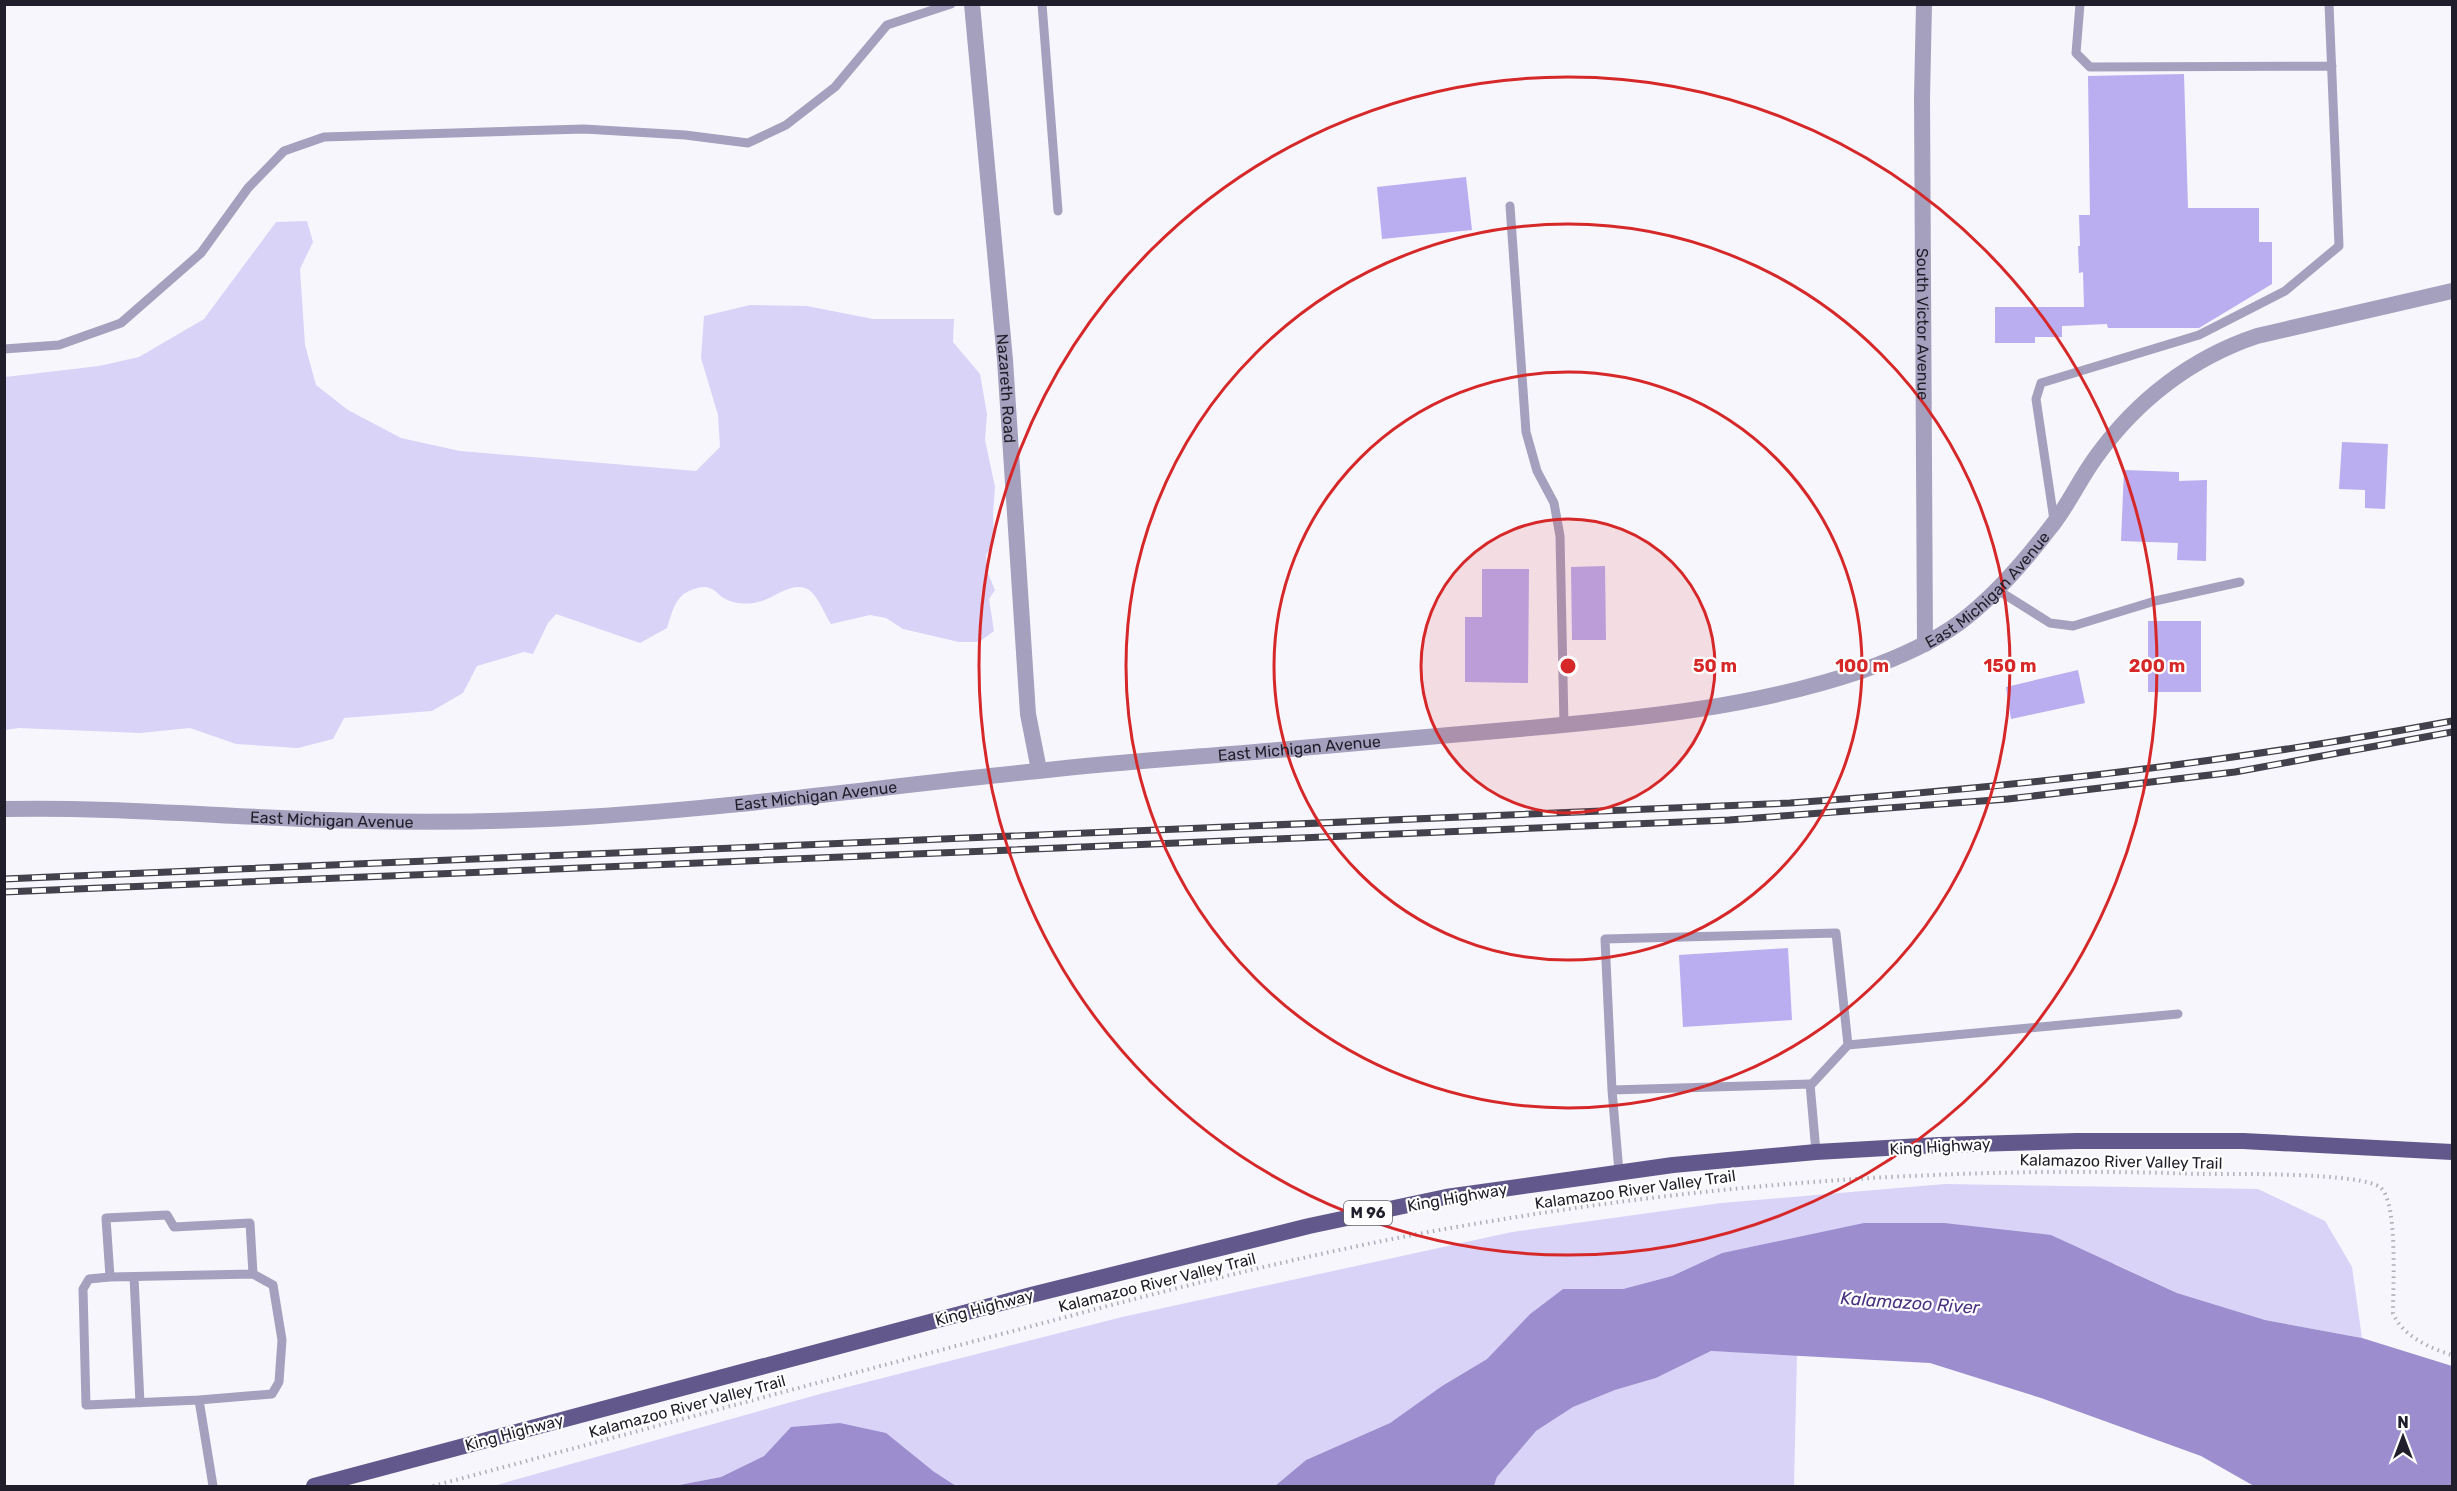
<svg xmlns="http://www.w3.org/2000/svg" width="2457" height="1491" font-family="Rubik,sans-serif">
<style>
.green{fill:#d9d3f8}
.water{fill:#9b8dce}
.building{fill:#baadf0}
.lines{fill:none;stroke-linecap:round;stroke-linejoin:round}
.path{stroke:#afadb6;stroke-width:4;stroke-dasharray:1.5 4.5;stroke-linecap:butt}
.service{stroke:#a5a0bd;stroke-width:9}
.minor{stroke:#a5a0bd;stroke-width:16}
.tertiary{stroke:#a5a0bd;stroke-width:16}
.primary{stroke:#63588b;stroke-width:16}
.rail-casing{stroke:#43414c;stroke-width:7}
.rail{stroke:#fff;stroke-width:4.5;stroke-dasharray:14;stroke-linecap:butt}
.ring{fill:none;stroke:#d62828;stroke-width:3}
.labels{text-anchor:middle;stroke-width:4.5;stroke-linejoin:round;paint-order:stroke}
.shield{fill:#fff;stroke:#63626a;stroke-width:1.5}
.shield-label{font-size:15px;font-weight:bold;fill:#201e2a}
.street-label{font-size:16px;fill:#201e2a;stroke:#fff}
.water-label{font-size:18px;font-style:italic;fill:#4a3381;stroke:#fff}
.centre{fill:#d62828;stroke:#fff;stroke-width:3}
.ring-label{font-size:18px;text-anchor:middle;font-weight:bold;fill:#d62828;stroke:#fff;stroke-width:4.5;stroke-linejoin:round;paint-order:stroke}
</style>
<rect width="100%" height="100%" fill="#f7f6fd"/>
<path class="green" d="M307,221L313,242L300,269L305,345L316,385L348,410L401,438L460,451L696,471L720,447L718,415L701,358L704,316L750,305L807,306L873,319H954L953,342L980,374L987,414L985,440L995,487L993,514L994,542L986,555L987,571L995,590L989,599L994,631L979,642H959L903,629L886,618L870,615L831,624C824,613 816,591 805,588C788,583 774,599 758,602C747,605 732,604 722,597C719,595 716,591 712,589C705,586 701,587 694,589C675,595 673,610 667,628L640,643L556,614L548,623L533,654L524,652L477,666L463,693L432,711L344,718L333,739L298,748L236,744L190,728L140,733L19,728L5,730V377L99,366L139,357L204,319L276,222Z
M1945,1184L2258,1189L2325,1221L2352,1267L2362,1338L2265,1320L2177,1293L2115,1264L1786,1241L1722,1253L1672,1276L1623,1289H1563L1530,1314L1487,1359L1442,1386L1390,1423L1306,1460L1275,1486H956L933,1471L791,1427L764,1456L721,1477L674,1486H493L820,1394L1122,1317L1512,1232L1721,1203Z
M1711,1351L1797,1354L1794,1486H1494L1497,1477L1536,1431L1573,1407L1615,1390L1656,1378Z"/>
<path class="water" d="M1864,1223H1944L2051,1235L2177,1293L2265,1320L2362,1338L2452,1366V1486H2254L2201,1456L2041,1398L1930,1363L1711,1351L1656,1378L1615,1390L1573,1407L1536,1431L1497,1477L1494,1486H1275L1306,1460L1390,1423L1442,1386L1487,1359L1530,1314L1563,1289H1623L1672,1276L1722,1253Z
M840,1423L886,1433L933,1471L956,1486H674L721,1477L764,1456L791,1427Z"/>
<path class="building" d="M2184,74L2188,208H2259V242H2272V284L2199,328H2108L2107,324L2062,326V337H2035V343H1995V307H2084L2083,272L2079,273L2078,246H2080L2079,215H2090L2088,76Z
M1466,177L1472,230L1382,239L1377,187Z
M2342,442L2388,444L2385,509L2365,508V490L2339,489Z
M2124,470L2179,472V481L2207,480L2206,561L2177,560L2178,543L2121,541Z
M1605,566L1606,640H1572L1571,567Z
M1482,569H1529L1528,683L1465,682V617H1482Z
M2148,621H2201V692H2148Z
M2078,670L2085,703L2011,719L2006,687Z
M1788,948L1792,1020L1683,1027L1679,955Z"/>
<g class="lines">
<path class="path" d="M433,1486C628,1434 822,1381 1017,1330C1178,1287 1339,1245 1504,1219C1735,1181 1968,1166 2202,1174C2233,1174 2363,1172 2381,1188C2398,1204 2393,1287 2393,1313C2401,1335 2431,1349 2452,1355"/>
<path class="service" d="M1042,4L1058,211
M2080,4L2076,53L2090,67L2332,66
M1510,206L1526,432L1537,471L1554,503L1560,536L1564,725
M4,349L59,345L121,323L201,253L248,188L284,151L324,137L584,129L685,135L748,143L786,125L835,87L887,25L951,4
M2054,520L2036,399L2041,383L2199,335L2285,291L2339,246L2329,4
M1996,589L2050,623L2073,626L2155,601L2240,582
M1810,1086L1848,1045
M1612,1090L1605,939L1836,933L1848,1045L2178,1014
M1619,1172L1612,1090L1810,1084L1816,1152
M167,1215L174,1227L250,1223L253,1274L273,1285L282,1340L279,1382L272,1394L199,1400L86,1405L83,1289L89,1279L110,1277L106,1218Z
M110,1277L253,1274
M134,1277L140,1403
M199,1400L213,1486"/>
<path class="minor" id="s1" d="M1924,4L1922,98L1925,644"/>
<g class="tertiary">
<path id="s2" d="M972,4L1005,360L1028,714L1039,770"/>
<path id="s3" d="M4,809C97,807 189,814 281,818C361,822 442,823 522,820C695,814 866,788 1038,771C1118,762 1198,757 1278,750C1362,742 1446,735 1530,728C1641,718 1755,707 1861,671C1895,659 1930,644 1959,623C1993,598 2024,562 2050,528C2068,506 2079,480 2096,457C2136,401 2191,358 2257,336L2452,291"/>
</g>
<path class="primary" d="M314,1486L1031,1295L1309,1226L1446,1197L1673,1165L1816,1152L1939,1145L2077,1141H2243L2452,1152"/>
<g class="rail-casing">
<path id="rail" d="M4,879L1790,803C2012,788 2233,762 2452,721
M4,892L1729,820L2008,799L2235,772L2452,732"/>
</g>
<use href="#rail" class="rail"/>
</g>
<circle cx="1568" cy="666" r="147" fill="#d62828" fill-opacity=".12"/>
<g class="ring">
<circle cx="1568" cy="666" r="147"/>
<circle cx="1568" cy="666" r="294"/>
<circle cx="1568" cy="666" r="442"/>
<circle cx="1568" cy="666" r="589"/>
</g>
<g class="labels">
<rect class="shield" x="1344" y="1201" width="48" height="24" rx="4.5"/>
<g class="shield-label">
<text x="1368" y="1218">M 96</text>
</g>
<g class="street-label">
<text dy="6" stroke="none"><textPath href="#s1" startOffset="320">South Victor Avenue</textPath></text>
<text dy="6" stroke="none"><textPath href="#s2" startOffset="386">Nazareth Road</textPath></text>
<text dy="6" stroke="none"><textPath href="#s3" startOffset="2020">East Michigan Avenue</textPath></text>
<text dy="6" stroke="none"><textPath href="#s3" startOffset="1299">East Michigan Avenue</textPath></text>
<text dy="6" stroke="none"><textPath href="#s3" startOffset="813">East Michigan Avenue</textPath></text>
<text dy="6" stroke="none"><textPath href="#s3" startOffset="328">East Michigan Avenue</textPath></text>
<text transform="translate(1940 1146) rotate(-3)" y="6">King Highway</text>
<text transform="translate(2121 1161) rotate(1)" y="6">Kalamazoo River Valley Trail</text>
<text transform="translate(1635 1189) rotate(-8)" y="6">Kalamazoo River Valley Trail</text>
<text transform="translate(1457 1197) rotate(-10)" y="6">King Highway</text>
<text transform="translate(1157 1282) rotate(-14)" y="6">Kalamazoo River Valley Trail</text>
<text transform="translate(984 1307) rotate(-15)" y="6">King Highway</text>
<text transform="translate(687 1406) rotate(-15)" y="6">Kalamazoo River Valley Trail</text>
<text transform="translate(514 1432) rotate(-15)" y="6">King Highway</text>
</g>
<g class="water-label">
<text transform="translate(1910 1303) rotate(4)" y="6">Kalamazoo River</text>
</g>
</g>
<circle cx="1568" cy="666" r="9" class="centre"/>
<g class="ring-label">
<text x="1715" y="672">50 m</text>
<text x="1862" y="672">100 m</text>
<text x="2010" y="672">150 m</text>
<text x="2157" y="672">200 m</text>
</g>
<rect width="2457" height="1491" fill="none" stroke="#201e2a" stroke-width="12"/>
<g transform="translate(2403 1437)" stroke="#ffffff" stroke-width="4.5" paint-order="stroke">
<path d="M0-4.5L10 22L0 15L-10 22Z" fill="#201e2a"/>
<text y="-9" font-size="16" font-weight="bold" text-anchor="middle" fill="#201e2a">N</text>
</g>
</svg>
